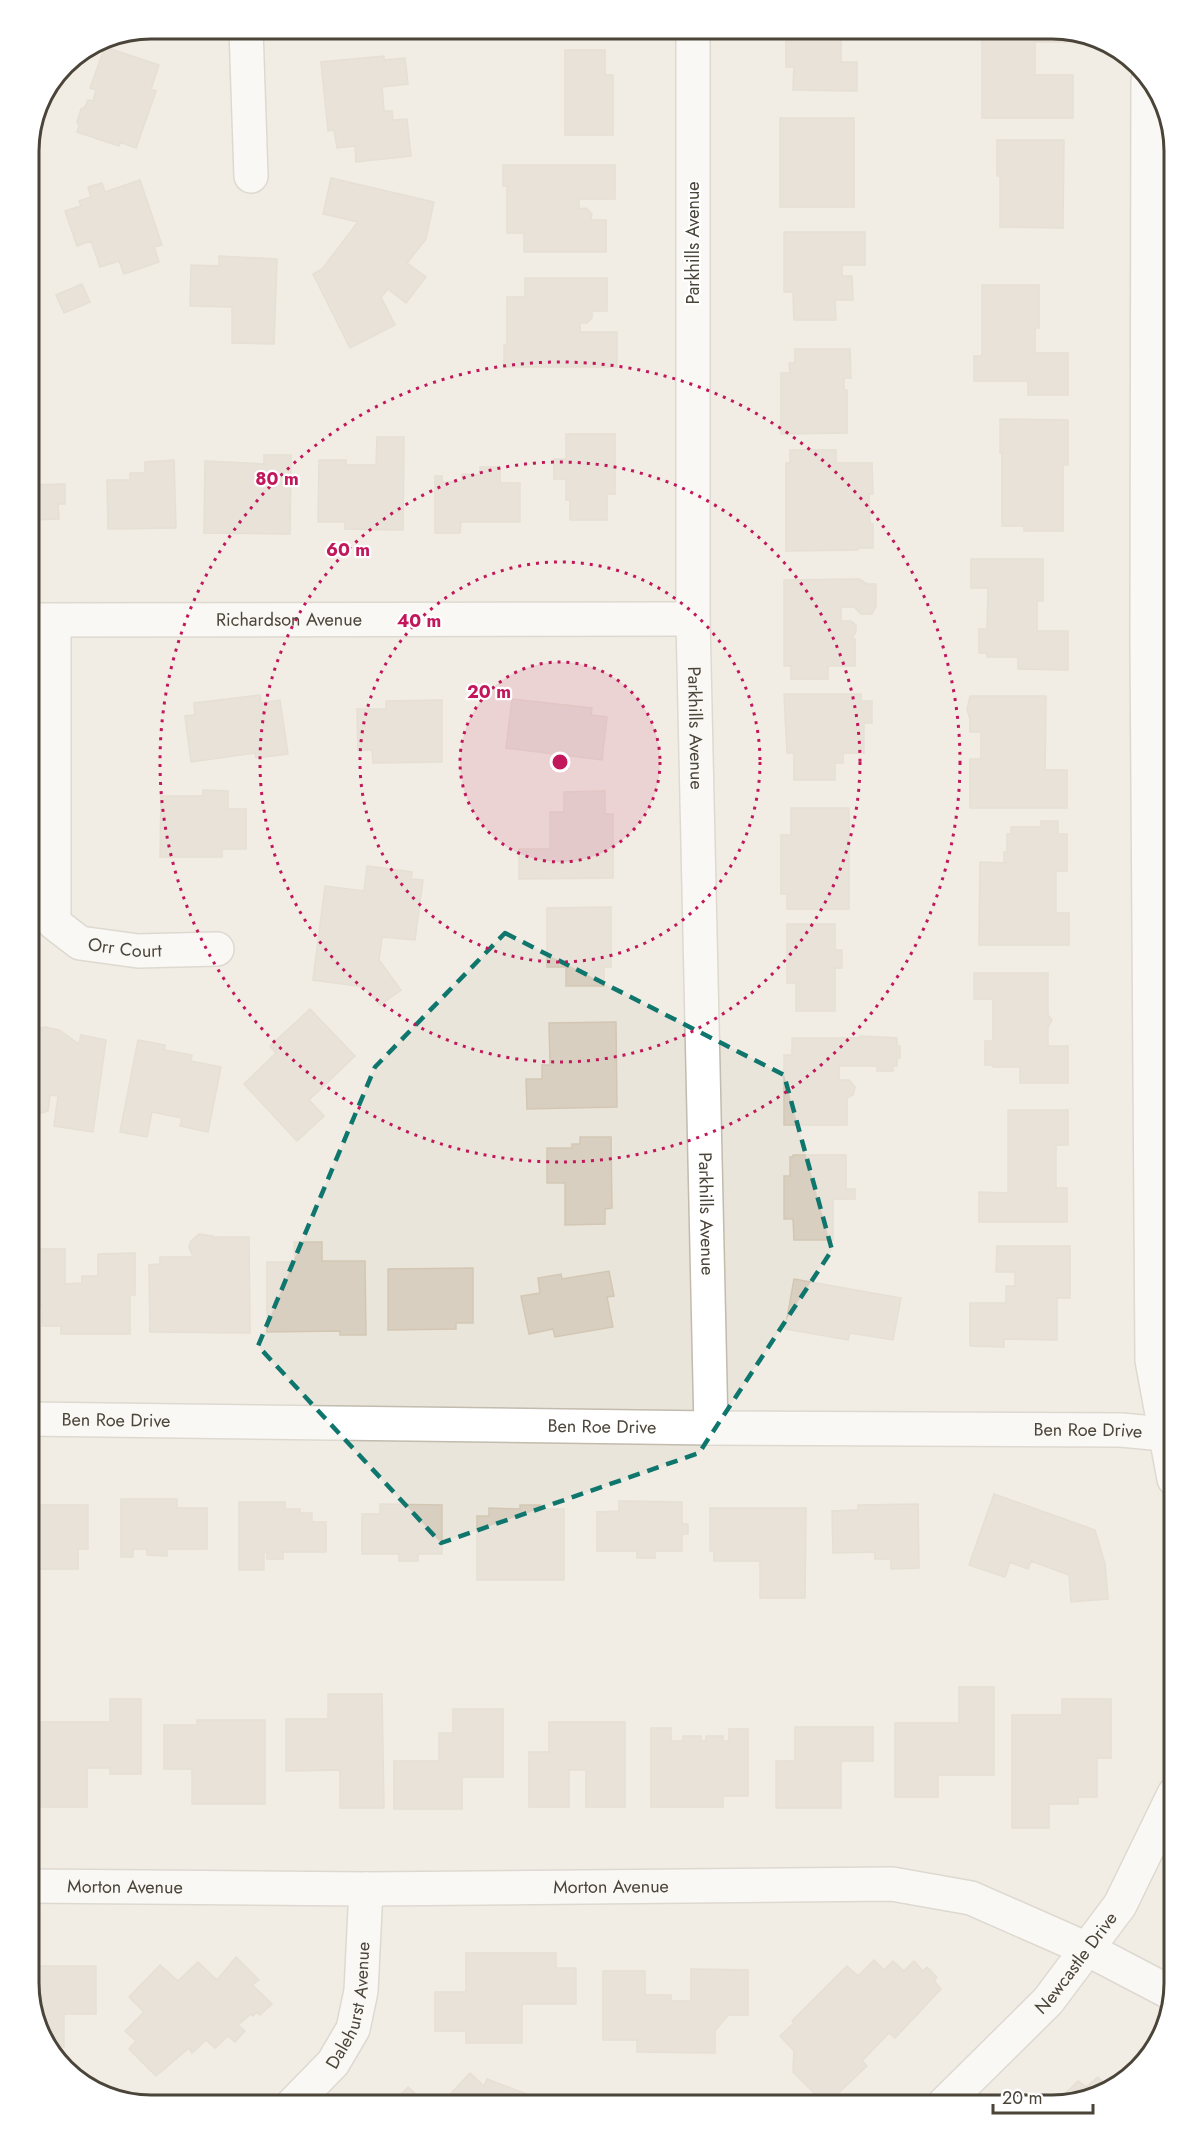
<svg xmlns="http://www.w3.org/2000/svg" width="1203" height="2134" font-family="Jost,sans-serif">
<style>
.residential{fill:#eae5da}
.building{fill:#d8cfc1;stroke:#d3c7b4;stroke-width:1.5}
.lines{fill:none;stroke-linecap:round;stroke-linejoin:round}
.minor-casing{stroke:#c2bbae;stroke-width:36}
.minor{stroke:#fff;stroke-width:33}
.marked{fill:none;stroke:#0f766e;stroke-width:4.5;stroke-dasharray:12 8;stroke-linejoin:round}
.ring{fill:none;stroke:#c2185b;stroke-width:3;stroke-dasharray:3 6}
.labels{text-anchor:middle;stroke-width:4.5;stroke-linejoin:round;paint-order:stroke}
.street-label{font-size:18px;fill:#4b4439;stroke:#fff}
.rim{fill:none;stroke:#4b4439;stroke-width:3}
.centre{fill:#c2185b;stroke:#fff;stroke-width:3}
.ring-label{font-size:18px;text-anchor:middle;font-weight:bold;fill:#c2185b;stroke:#fff;stroke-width:4.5;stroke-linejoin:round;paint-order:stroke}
</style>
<rect width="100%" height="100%" fill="#f6f3ec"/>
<path class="residential" d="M152,29H1060L1120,49L1162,97L1174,152V1983L1154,2051L1106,2093L1051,2105H144L83,2085L41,2037L29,1982V144L38,104L65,64L105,38Z"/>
<path class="building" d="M786,29H841V62H857V91L793,90L794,67H786Z
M982,29H1060L1066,31V42H1035V75H1073V118H982Z
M105,47L159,65L151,89L156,91L136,148L120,142L119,146L77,132L79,126L77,122L81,109L85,107L88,100L93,101L96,90L90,88Z
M565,50H605V75H613V135H565Z
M384,56V60L405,58L408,84L382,87L384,111H392L393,120L407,119L411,156L356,162L355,146L337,148L334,130L328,131L321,62Z
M780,118H854V207H780Z
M997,140H1064L1063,228L1000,227V176H997Z
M503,165H615V199H579V209L586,208L592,214L591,220H606V252H524V233H507V186H503Z
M331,178L434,202L426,239L407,263L426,277L406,303L388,289L381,297L395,325L350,348L313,274L322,269L358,222L323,214Z
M140,180L162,245L154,247L159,262L124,274L119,261L100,267L91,241L77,246L65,211L81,206L79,201L91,197L88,187L102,183L105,192Z
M784,232H865V265H842V276H852L853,300H835L836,320H794L793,292H784Z
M219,256L277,259L274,344L232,343V307L190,306L191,265L219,266Z
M525,278H607V311H592V318L587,323H580V332H617V367H504V345H507V297H525Z
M82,284L90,302L64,313L56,295Z
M982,285H1039V328H1035V353H1068V395H1028V381H974V356H982Z
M795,349H850L851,378H844V390H847V433L781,434V373H790L789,363H795Z
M1000,419L1068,420V465H1063V531H1024V526H1002V453H1000Z
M566,434H615V494H607V520H570V500H566V479H554V459H566Z
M377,437H404L403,530L345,529V522H318L319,460H346V465H376Z
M790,450H836V463H872L873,494H869L870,524H873V548H858V550L786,551V463H790Z
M264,455H291L290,534L204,533L205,461L264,464Z
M174,460L176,528L108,529L107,480H130V473H145V462Z
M480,467H500V483H520V522H461L460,533H435V476H442V482H462V474L480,475Z
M65,484V504H58L59,519L31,520V533H29V485Z
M971,559H1043V601H1037V631H1068V670L1018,669V657H987V653H979V629H987L988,588H971Z
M859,579L867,584H876V606L872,614H861L854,607H841V621H851L856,625V632L851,639H855V666H828V679H791V666H784V580Z
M784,694H861V701H872V723H864V753H843V763H835V780H794V753H787Z
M260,695L261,703L280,700L288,754L256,758L255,753L191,762L185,716L195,715L194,703Z
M970,696H1046L1045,770H1067V808H970V759H981V732H970V719L967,710Z
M512,699L592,708L591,715L607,717L602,760L506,748Z
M442,700V762L373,763L372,750H358L357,709H386V701Z
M203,790L228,791V809H246V849H222V857H160L161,796H203Z
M605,791V814H613V878L519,879V849H550V812H564V792Z
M791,808H849V909H787V894H781V835H791Z
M1041,821H1058V834H1067V871H1056V913H1069V945H979L980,862L1007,863L1004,861V852H1007V834H1011V827H1041Z
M367,866L412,872L411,879L423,880L415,940L382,937L379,960L401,990L380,1005L365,987L313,980L325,886L364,891Z
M611,907V967H604V986H566V967H547V908Z
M787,924H835V950H842V968H835V1011H796V983H787Z
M974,973H1048V1015L1052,1020L1048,1027V1046H1068V1083H1020V1067H993V1065H985V1041H993V999H974Z
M310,1009L355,1056L309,1100L324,1116L297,1141L244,1084L276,1053L270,1046Z
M616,1022L617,1107L527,1109L526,1079H542V1065H550L549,1023Z
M45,1027L59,1030L79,1044L81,1035L106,1040L93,1132L54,1126L58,1096L50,1095L48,1111L42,1113L29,1111V1030Z
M860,1036L897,1038V1046H900V1058H897V1066H893V1071H877V1066H839V1080H849L855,1087L853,1095L847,1098V1125H784V1055H792V1038H860Z
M138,1040L165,1045L164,1050L192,1055L191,1061L221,1067L208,1132L180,1126L182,1118L152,1112L147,1137L120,1132Z
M1008,1110H1068V1145H1056V1188H1067V1222H979V1192L1008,1193Z
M580,1137H611L612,1208L605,1209V1224L565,1225V1183H547V1148H572V1144H580Z
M793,1155H846V1189H855V1199H833V1240H794L793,1219H784V1176H790V1157H793Z
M199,1234L213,1236L216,1240V1237H249L250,1333L150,1332L149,1265L160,1264V1257H193L189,1247L191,1241Z
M294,1242H322V1261H365L366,1335H340V1331L267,1332V1262H295Z
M997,1246H1070V1298H1057V1340L1004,1339V1347L970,1346V1303H1006V1286H1015V1272H996Z
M38,1249H65V1284L82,1283V1276H98V1254L135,1253V1295H130V1334H61V1326H42V1306H38Z
M473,1268V1323H456V1329L388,1330V1269Z
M609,1271L614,1296L607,1297L613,1327L555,1337L553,1329L529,1334L521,1296L540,1293L538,1278L561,1274L562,1279Z
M794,1279L901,1298L893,1340L850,1333L848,1340L785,1329Z
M994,1494L1095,1530L1105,1564L1108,1599L1071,1602L1069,1575L1031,1561L1028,1569L1010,1562L1005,1577L969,1565Z
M121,1499H177V1508H207V1549H167V1556L147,1555V1549H133V1557H121Z
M619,1501L682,1502V1524H688V1534H682V1551H655V1558H637V1551H597V1512L619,1511Z
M239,1502H285V1509H300V1513H312V1522H326V1552H283V1559H267V1552H264V1570H239Z
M380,1504L442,1505V1554H418V1561H399V1554H362V1514H380Z
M918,1504L919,1568L891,1569V1559H875V1552L833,1553L832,1511L858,1510V1505Z
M29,1505H88V1549H78V1569H31V1575H29Z
M520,1505H540V1509H564V1580H477V1516H489V1508L520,1509Z
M710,1508H806L805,1598H760V1561H714V1551H710Z
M959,1687H994V1775H938V1797H895V1723H959Z
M328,1694H382L384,1808H340V1770L286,1771V1719H328Z
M110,1699H141V1774H110V1768H87V1807H40V1722H110Z
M1062,1699H1111V1758H1097V1797H1078V1804H1049V1828H1012V1715H1062Z
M453,1709H503V1777H462V1809H394V1761H439V1733H453Z
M197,1720H265V1804H192V1769H164V1725H197Z
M549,1722H625V1807H586V1770H569V1807H529V1752H549Z
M795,1727H873V1761H841V1808H776V1761H795Z
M651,1728H671V1741H683V1736H701V1741H706V1736H723V1741H729V1729H748V1796H723V1807H651Z
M466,1953H556V1968H576V2004H522V2043H466V2031H435V1992H466Z
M236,1957L259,1980L252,1985L272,2004L260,2015L257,2012L253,2016L251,2014L238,2025L245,2031L235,2042L228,2036L215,2048L206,2040L192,2053L189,2048L156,2076L129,2049L136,2041L125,2031L144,2012L129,1997L160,1965L178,1981L198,1962L217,1980Z
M874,1960L884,1970L893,1961L904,1971L914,1961L923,1971L927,1967L937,1977L934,1981L941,1989L895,2038L889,2033L862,2061L867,2066L826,2105L793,2072L794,2051L780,2036L794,2023L792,2021L847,1966L858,1976Z
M29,1966H96V2014H64V2047H50L41,2037L28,1982Z
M691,1969L748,1970V2015H728L715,2031V2053L637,2052V2040H603V1971H645V1995H671V2001H691Z
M470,2073L484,2086L487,2079L537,2098L534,2105H440Z
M1098,2077L1110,2089L1106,2093L1054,2105L1078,2081L1086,2087Z
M408,2087L428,2105H391Z"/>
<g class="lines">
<g class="minor-casing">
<g id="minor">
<path d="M246,29L251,176"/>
<path id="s1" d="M693,29V619L711,1428"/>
<path d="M1148,81L1147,642L1152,1360L1174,1479"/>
<path id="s2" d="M29,620L693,619"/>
<path id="s3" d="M54,621V923L80,943L138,951L217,949"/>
<path id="s4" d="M29,1419L711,1428L1121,1430L1174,1435"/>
<path id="s5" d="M29,1886L366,1889L892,1884L971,1898L1087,1949L1171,1993"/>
<path id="s6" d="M292,2105L333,2063L353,2029L361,1991L366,1889"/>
<path id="s7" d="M943,2105L1048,2001L1120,1905L1174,1794"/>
</g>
</g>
<use href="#minor" class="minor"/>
</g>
<path d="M0 0H1203V2134H0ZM505,933L784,1075L832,1250L699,1453L441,1543L258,1346L375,1067Z" fill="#f6f3ec" fill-opacity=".55" fill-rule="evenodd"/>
<path class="marked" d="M505,933L784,1075L832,1250L699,1453L441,1543L258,1346L375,1067Z"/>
<circle cx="560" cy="762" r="100" fill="#c2185b" fill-opacity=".12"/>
<g class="ring">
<circle cx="560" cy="762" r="100"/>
<circle cx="560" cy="762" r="200"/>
<circle cx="560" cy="762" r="300"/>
<circle cx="560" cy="762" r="400"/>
</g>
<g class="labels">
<g class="street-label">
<text transform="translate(693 243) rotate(-90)" y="6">Parkhills Avenue</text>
<text dy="6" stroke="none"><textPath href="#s2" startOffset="260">Richardson Avenue</textPath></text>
<text dy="6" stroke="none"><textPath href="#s1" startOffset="699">Parkhills Avenue</textPath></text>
<text dy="6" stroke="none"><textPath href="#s3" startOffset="380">Orr Court</textPath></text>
<text dy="6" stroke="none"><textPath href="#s1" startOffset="1185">Parkhills Avenue</textPath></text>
<text dy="6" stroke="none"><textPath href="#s4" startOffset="87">Ben Roe Drive</textPath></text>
<text dy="6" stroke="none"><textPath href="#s4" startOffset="573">Ben Roe Drive</textPath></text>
<text dy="6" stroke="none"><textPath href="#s4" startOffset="1059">Ben Roe Drive</textPath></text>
<text dy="6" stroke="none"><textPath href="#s5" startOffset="96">Morton Avenue</textPath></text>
<text dy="6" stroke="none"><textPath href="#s5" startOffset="582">Morton Avenue</textPath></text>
<text dy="6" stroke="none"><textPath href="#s7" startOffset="195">Newcastle Drive</textPath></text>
<text dy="6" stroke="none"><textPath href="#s6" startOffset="120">Dalehurst Avenue</textPath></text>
</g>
</g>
<path d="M0 0H1203V2134H0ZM151 39H1052A112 112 0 0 1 1164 151V1983A112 112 0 0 1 1052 2095H151A112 112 0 0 1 39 1983V151A112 112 0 0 1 151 39Z" fill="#fff" fill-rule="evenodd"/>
<path class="rim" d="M151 39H1052A112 112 0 0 1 1164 151V1983A112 112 0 0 1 1052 2095H151A112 112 0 0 1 39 1983V151A112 112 0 0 1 151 39Z"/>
<circle cx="560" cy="762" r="9" class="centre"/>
<g class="ring-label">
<text x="277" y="485">80 m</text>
<text x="348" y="556">60 m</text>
<text x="419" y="627">40 m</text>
<text x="489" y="698">20 m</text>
</g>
<path d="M993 2104v9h100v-9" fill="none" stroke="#4b4439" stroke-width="3"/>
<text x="1002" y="2104" font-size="18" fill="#4b4439" stroke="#ffffff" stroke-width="4.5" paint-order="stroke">20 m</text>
</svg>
